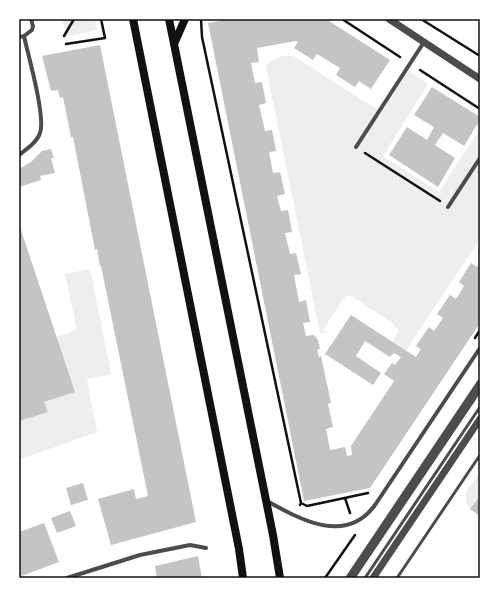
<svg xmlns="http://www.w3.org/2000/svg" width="499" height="597" font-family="'Alegreya Sans',sans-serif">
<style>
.green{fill:#eee}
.building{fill:#c4c4c4}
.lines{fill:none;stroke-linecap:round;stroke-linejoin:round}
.path{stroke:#111;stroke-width:2.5}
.service{stroke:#4c4c4c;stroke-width:3}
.minor{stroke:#4c4c4c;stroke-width:4}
.tertiary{stroke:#4c4c4c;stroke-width:7}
.secondary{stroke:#111;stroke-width:8}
.neatline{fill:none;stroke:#111;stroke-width:1.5}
</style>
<rect width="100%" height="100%" fill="#fff"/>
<path class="green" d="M62,19H95L97,30L66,37Z
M282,56H293L380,111L377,116L379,117L408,71L428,84L383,156L439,192L480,129V239L406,350L392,341L399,330L394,326V324L351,296H346L343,299L323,330L326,332L320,333L266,67L269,62Z
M90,269L111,374L87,379L97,432L19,460V421L47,412L44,402L75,392L56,337L77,330L65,274Z
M480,472V496L470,509C459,494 471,486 480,472Z"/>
<path class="building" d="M229,19H326L390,60L371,89L359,81L355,87L336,75L340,68L317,54L313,60L294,48L298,42L296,41L257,48L259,62L251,63L255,83L262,82L266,103L259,105L265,131L272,130L276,151L269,152L273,173L280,172L285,194L277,196L281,211L288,210L292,232L285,233L290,254L296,253L301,274L294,275L299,302L306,300L310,322L303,323L306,336L313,335L315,336L318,340L320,349L317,350L319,357L321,356L331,403L328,404L333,427L326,429L330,450L345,447L347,456L352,455L351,446L394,381L384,374L392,363L395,365L401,357L394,353L390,357L365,341L356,356L381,373L373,385L325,354L351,315L416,357L421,349L416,346L429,327L434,331L443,318L437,314L450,295L456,299L464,286L459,282L471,263L477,267L480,262V323L370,488L304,501L208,23Z
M100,45L196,522L111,545L98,499L134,489L136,499L148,496L101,266H100L97,249L95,250L73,137H71L63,97L60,98L58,90L51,91L42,56Z
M432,87L480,117V120L464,146L443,133L435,145L455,158L438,187L389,155L407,127L427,140L434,127L414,115Z
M51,149L54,158H51L55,173L40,176L41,180L19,187V169L31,162L42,151Z
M19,224L75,392L44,402L48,412L19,421Z
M83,483L88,500L71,505L66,488Z
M480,496V516L470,509Z
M70,511L76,526L57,533L51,518Z
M44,523L59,562L19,577V532Z
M198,556L202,578H157L155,566Z"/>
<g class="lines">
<path class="path" d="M201,19L202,37L301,503L300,505
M342,19L400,57
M421,19L480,56
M64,36L74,19
M66,44L105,38L101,19
M420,70L480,109
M365,153L440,201
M475,338L480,330
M345,498L350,513
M301,503L307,506L368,493
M325,578L355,535"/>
<path class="service" d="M354,578L480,391
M365,578L480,407
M397,578L480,455"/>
<path class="minor" d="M19,37L24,36L32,30L33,26L31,19
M356,147L424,42
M19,155C27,149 37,142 40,133C46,117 28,55 24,36
M448,207L480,158
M267,501C301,520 346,545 375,505L480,348
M67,578L140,555L190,545L206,548"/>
<path class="tertiary" d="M389,19L480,79
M349,578L480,383
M373,578L480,419"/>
<path class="secondary" d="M133,19L239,549L243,578
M169,19L273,535L280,578
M174,44L185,19"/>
</g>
<rect width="499" height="597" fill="none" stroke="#ffffff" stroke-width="40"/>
<rect x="20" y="20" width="459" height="557" class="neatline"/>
</svg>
